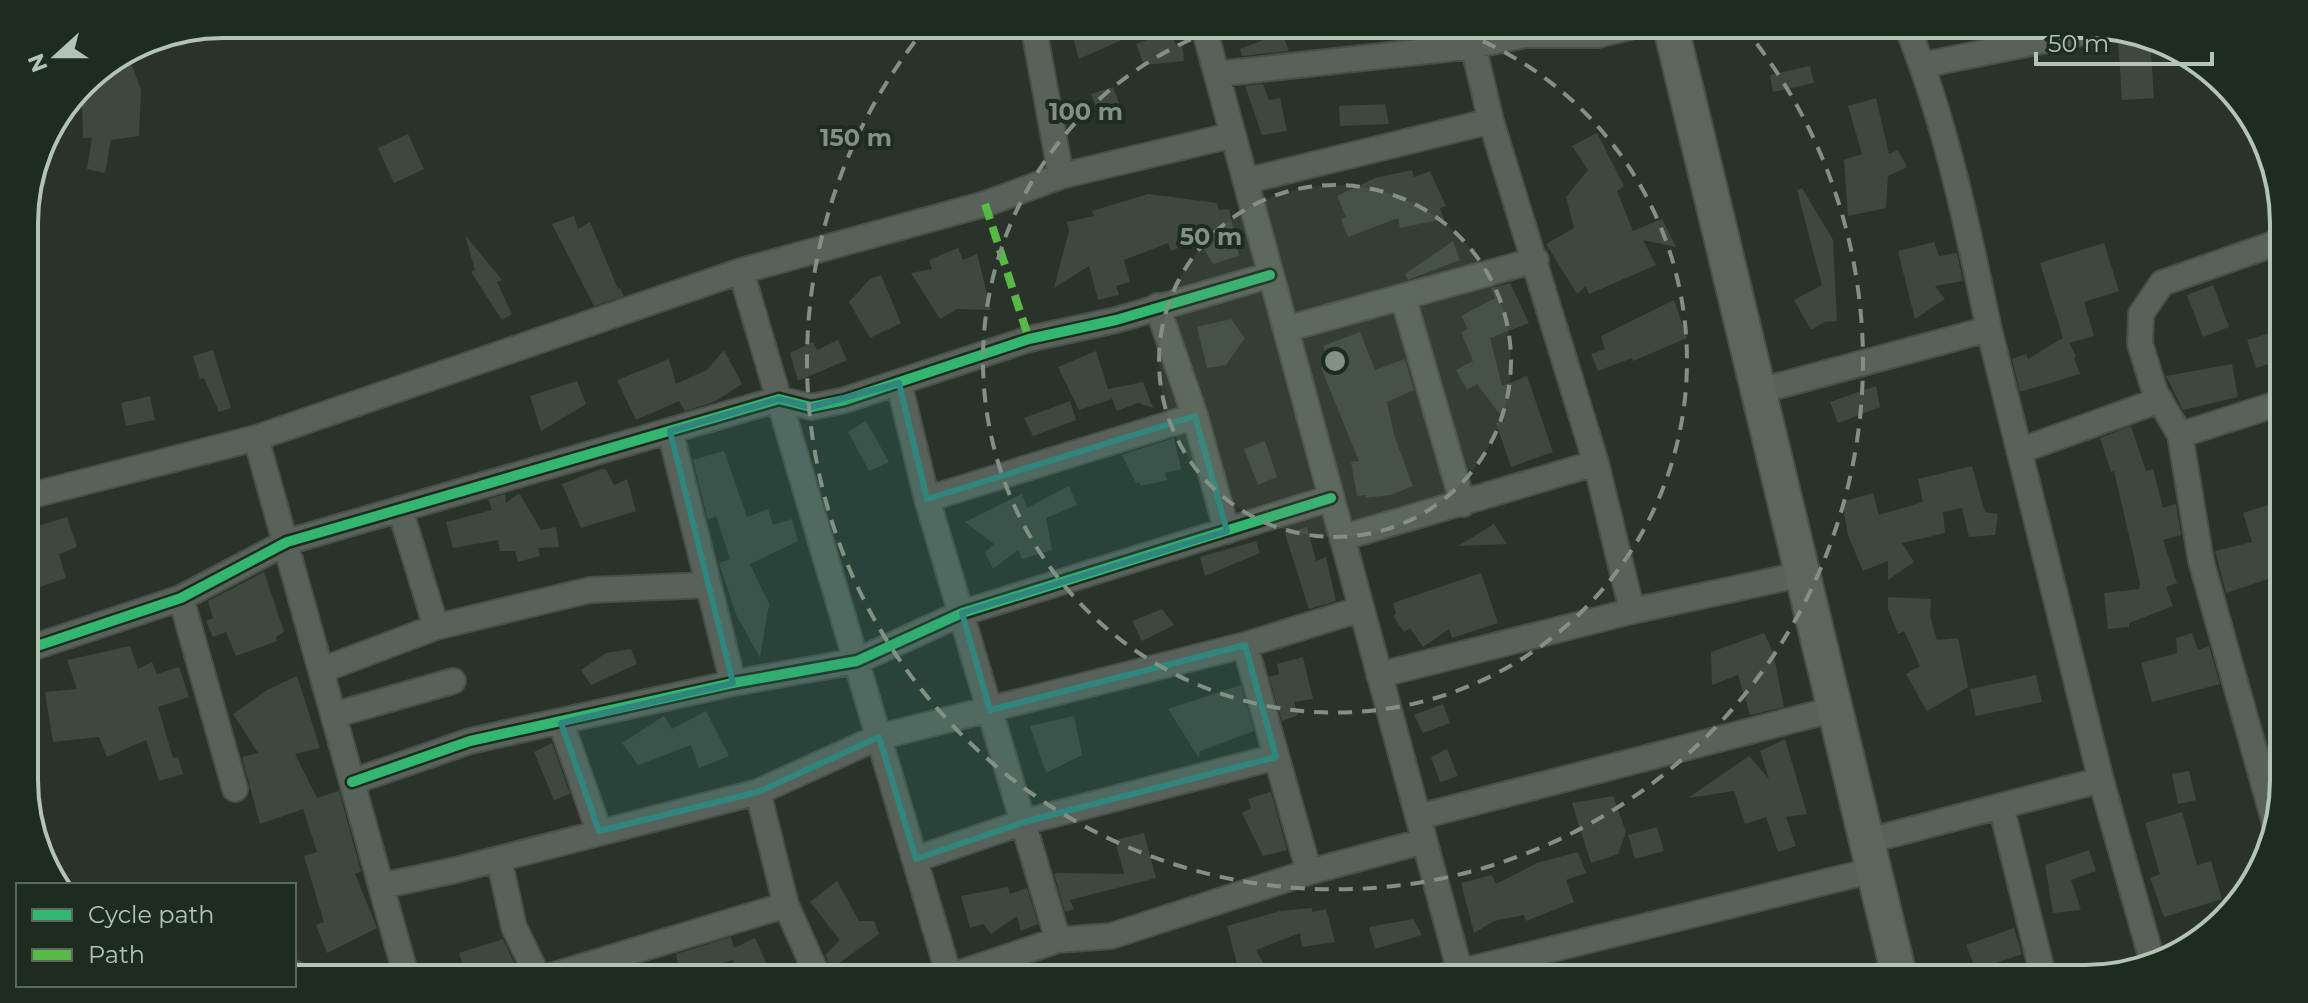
<svg xmlns="http://www.w3.org/2000/svg" width="2308" height="1003" font-family="Montserrat,sans-serif">
<style>
.building{fill:#3e483f}
.lines{fill:none;stroke-linecap:round;stroke-linejoin:round}
.street-casing{stroke:#484f48;stroke-width:28}
.secondary-casing{stroke:#484f48;stroke-width:38}
.street{stroke:#58625a;stroke-width:24}
.secondary{stroke:#5d665d;stroke-width:34}
.quiet{stroke:#58b947;stroke-width:8;stroke-dasharray:16 8;stroke-linecap:butt}
.cycleway-casing{stroke:#1d2c1f;stroke-width:15}
.cycleway{stroke:#33b770;stroke-width:10}
.marked{fill:#30867c;fill-opacity:0.2;stroke:#30867c;stroke-width:6;stroke-linejoin:round}
.ring{fill:none;stroke:#839184;stroke-width:4;stroke-dasharray:14 10}
.rim{fill:none;stroke:#b3c4b5;stroke-width:4}
.centre{fill:#839184;stroke:#1d2c1f;stroke-width:4}
.ring-label{font-size:24px;text-anchor:middle;font-weight:bold;fill:#839184;stroke:#1d2c1f;stroke-width:8;stroke-linejoin:round;paint-order:stroke}
</style>
<rect width="100%" height="100%" fill="#29332a"/>
<path class="building" d="M1112,24H1117L1124,39L1079,59L1073,38Z
M1171,31L1175,44L1182,43L1184,61L1144,65L1136,44Z
M1282,33L1289,51L1242,56L1240,49Z
M2150,37L2154,98L2122,100L2118,39Z
M131,63L141,90L139,136L111,140L105,173L87,169L92,138H83L82,105L65,108L89,77Z
M1810,66L1814,83L1773,92L1770,75Z
M1263,84L1269,100L1280,98L1287,131L1262,135L1245,86Z
M1113,87L1120,106L1099,114L1091,94Z
M1876,98L1889,154L1898,150L1907,167L1888,176L1886,208L1848,216L1844,160L1862,154L1848,106Z
M1385,104L1389,124L1340,126L1339,106Z
M1597,133L1624,186L1617,191L1633,231L1662,219L1676,247L1643,240L1656,265L1589,294L1586,286L1577,294L1546,244L1574,228L1566,197L1588,170L1572,146Z
M408,134L424,169L394,183L378,148Z
M1412,170L1414,177L1430,171L1446,206L1440,208L1444,219L1400,228L1398,218L1348,237L1341,219L1346,217L1337,196L1375,178Z
M1802,188L1833,240L1837,321L1824,322L1811,330L1794,300L1822,285L1797,190Z
M1148,194L1217,203L1219,210L1229,209L1239,256L1213,264L1198,238L1171,251L1168,243L1124,260L1130,282L1116,286L1119,295L1098,300L1089,266L1054,288L1069,231L1067,222L1094,216L1092,211Z
M574,216L578,229L590,222L618,289L620,288L624,296L594,306L552,224Z
M465,235L502,280L497,282L512,314L502,320L471,272L475,270Z
M1453,241L1460,260L1408,280L1405,274Z
M1934,242L1939,256L1957,253L1963,281L1935,286L1945,299L1915,319L1898,251Z
M2104,243L2119,291L2084,302L2094,336L2069,343L2076,356L2074,358L2080,374L2020,392L2012,359L2026,354L2028,359L2063,338L2040,263Z
M958,248L963,260L977,254L991,310L957,309L940,319L911,273L932,269L929,260Z
M881,275L901,323L870,338L849,302L870,279Z
M1510,283L1529,323L1490,338L1502,386L1527,376L1553,452L1511,467L1496,423L1505,421L1477,384L1467,390L1456,370L1473,361L1461,332L1468,329L1461,316L1495,298L1491,288Z
M2213,285L2229,327L2203,337L2187,295Z
M1674,300L1687,338L1633,361L1632,358L1598,371L1591,354L1605,349L1601,336Z
M1231,319L1245,338L1226,365L1207,368L1197,327Z
M2283,329V359L2256,368L2247,340Z
M1360,332L1375,370L1405,359L1414,390L1387,402L1394,435L1413,486L1390,495L1366,498V495L1357,496L1351,462L1359,461L1321,368L1330,364L1323,346Z
M838,340L847,360L798,381L790,353L813,342L817,350Z
M213,350L231,408L219,412L204,378L200,379L193,356Z
M724,350L742,384L714,402L685,411L679,401L636,420L617,380L669,359L676,384L707,370Z
M1096,351L1108,389L1143,382L1153,408L1138,403L1117,411L1109,391L1112,399L1079,410L1058,367Z
M2232,364L2238,397L2183,410L2166,376Z
M577,381L586,404L541,431L530,396Z
M1876,386L1880,407L1838,423L1830,402Z
M150,396L155,420L126,426L121,403Z
M1070,401L1076,420L1033,436L1024,418Z
M866,421L889,462L869,471L848,432Z
M2131,426L2146,471L2153,469L2163,508L2176,504L2181,535L2163,540L2177,583L2166,587L2173,606L2129,623V627L2108,629L2104,593L2139,589L2140,583L2114,471L2111,472L2100,438Z
M1174,438L1181,469L1165,473L1167,480L1141,486L1139,482L1136,483L1122,455Z
M1265,441L1277,477L1258,485L1244,449Z
M724,451L747,517L768,509L773,525L792,519L798,541L750,564L769,604L760,658L736,614L719,563L730,559L716,516L708,520L693,460Z
M1972,466L1985,512L1998,514L1995,535L1969,537L1962,508L1943,512L1945,533L1902,543L1914,562L1888,580V561L1863,571L1848,535L1842,502L1873,493L1879,515L1923,502L1918,479Z
M601,469L606,470L614,485L627,479L636,511L581,528L562,484Z
M1069,486L1077,505L1046,518L1052,550L1022,559L1018,550L993,569L985,553L994,544L965,522L1022,494L1027,508Z
M519,493L541,530L556,527L559,547L538,548L540,556L518,562L515,551H500L498,540L453,548L446,522L492,510L488,499L505,494L506,503Z
M2278,502L2283,520V574L2226,593L2215,551L2252,542L2243,513Z
M67,517L77,547L59,554L66,578L25,592V530Z
M1494,524L1507,544L1458,546Z
M1307,527L1316,561L1326,557L1336,601L1309,609L1285,534Z
M1256,541L1260,553L1205,576L1200,557Z
M264,572L284,632L276,637L277,641L236,656L226,632L213,637L206,621L213,618L208,601Z
M1481,573L1498,623L1452,638L1449,629L1423,647L1410,628L1404,632L1393,616L1396,614L1393,603Z
M1888,597L1931,599L1930,616L1937,640L1958,638L1968,687L1927,711L1906,674L1920,666L1904,631L1898,634L1888,609Z
M1162,609L1174,625L1142,641L1132,621Z
M1764,633L1773,652L1784,707L1750,715L1738,675L1712,685L1711,652Z
M2192,633L2198,650L2209,646L2220,684L2152,702L2141,663L2177,653L2176,638Z
M130,646L138,669L152,662L157,674L179,667L189,697L158,707L173,758L178,757L183,774L159,781L146,740L107,757L99,737L53,742L45,692L77,689L67,660Z
M631,649L637,664L591,685L581,670L606,653Z
M1303,657L1313,699L1294,702L1298,715L1282,721L1269,677L1279,674L1277,664Z
M2036,675L2042,702L1976,716L1970,689Z
M297,676L320,748L295,754L317,798L339,791L361,871L355,874L377,928L327,953L316,925L324,922L304,856L317,852L303,809L260,824L242,757L258,753L233,714L267,690Z
M1241,685L1254,731L1200,751L1199,758L1168,709Z
M1443,704L1450,723L1423,733L1414,715Z
M706,711L729,756L699,768L691,745L638,765L622,743L664,716L672,729Z
M1074,716L1082,755L1046,773L1030,726Z
M1785,739L1807,814L1786,817L1796,846L1778,852L1766,817L1745,824L1734,791L1688,798L1749,756L1769,779L1760,751Z
M552,743L570,794L554,800L534,752Z
M1447,749L1458,776L1440,782L1431,757Z
M2189,771L2196,800L2178,804L2172,774Z
M1271,792L1287,850L1263,856L1242,813L1251,808L1248,799Z
M1613,796L1626,832L1618,854L1591,863L1572,803Z
M2182,812L2197,865L2211,861L2222,899L2164,917L2150,878L2160,874L2145,823Z
M1657,827L1664,851L1635,859L1628,835Z
M1144,833L1156,878L1070,900L1074,909L1065,912L1054,873L1124,874L1115,840Z
M2089,850L2096,871L2071,880L2081,910L2053,913L2045,865Z
M1578,852L1586,873L1566,880L1574,902L1526,921L1524,915L1494,921L1474,933L1461,883L1492,875L1496,884L1537,863Z
M837,881L859,921H874L879,934L831,969L825,955L840,940L810,902Z
M1008,887L1010,894L1027,888L1038,924L1021,931L1017,916L991,934L983,924L970,928L961,896Z
M1312,908V912L1326,909L1335,942L1302,947L1300,933L1256,950L1272,979H1241L1227,926L1280,911Z
M1413,919L1422,935L1375,949L1369,927Z
M2014,928L2022,954L1976,970L1966,945Z
M731,937L734,948L755,938L773,979H741L733,960L680,976L676,954Z
M503,939L522,979H467L459,953Z"/>
<g class="lines">
<g class="street-casing">
<path id="street" d="M1033,24L1061,176
M1203,24L1462,979
M1468,24L1491,121L1596,463L1632,611
M1906,24C1946,122 1967,226 1989,329
M1923,65L2106,28
M1217,74L1473,46L1525,35H1598L1642,24
M1246,181L1491,121
M741,271L950,979
M1403,297L1463,504
M1157,306L1195,416L1227,531
M1286,329L1536,260
M899,383L927,499L1058,940
M1759,391L1989,329L2101,780
M670,431L733,683
M2180,435L2283,402
M256,438L407,979
M2019,451L2160,400
M25,497L256,438L741,271L985,204L1061,176L1233,135
M927,499L1195,416
M400,509L436,627
M1342,538L1596,463
M181,598L235,789
M1245,645L1309,872
M25,650L181,598L287,542L779,399L811,407L845,400L1029,339L1116,320L1270,275
M322,670L436,627L590,590L707,585
M1379,675L1632,611L1803,574
M334,715L453,681
M561,723L599,831
M352,782L470,741L733,683L857,661L962,613L1331,498
M758,792L786,905L819,979
M2001,806L2101,780L2152,960
M1418,817L1835,709
M2275,824L2201,561L2180,435L2155,392L2140,344L2141,314L2162,283L2282,241
M1867,841L2001,806L2044,979
M499,859L514,927L539,979
M916,859L1024,822L1276,757
M381,886L456,870L758,792L879,737L1245,645L1361,609
M294,973L295,979
M541,979L786,905
M942,979L1058,940L1111,936L1309,872L1424,841
M1431,979L1874,870"/>
</g>
<g class="secondary-casing">
<path id="secondary" d="M1670,24L1900,979"/>
</g>
<use href="#street" class="street"/>
<use href="#secondary" class="secondary"/>
<path class="quiet" d="M985,204L1029,339"/>
<g class="cycleway-casing">
<path id="cycleway" d="M25,650L181,598L287,542L779,399L811,407L845,400L1029,339L1116,320L1270,275
M352,782L470,741L733,683L857,661L962,613L1331,498"/>
</g>
<use href="#cycleway" class="cycleway"/>
</g>
<path class="marked" d="M899,383L927,499L1195,416L1227,531L962,613L990,710L1245,645L1276,757L1024,822L916,859L879,737L758,792L599,831L561,723L733,683L670,431L779,399L811,407Z"/>
<circle cx="1335" cy="361" r="176" fill="#839184" fill-opacity=".12"/>
<g class="ring">
<circle cx="1335" cy="361" r="176"/>
<path d="M1438 24A352 352 0 1 1 1232 24"/>
<path d="M1742 25A528 528 0 1 1 928 25"/>
</g>
<path d="M0 0H2308V1003H0ZM223 38H2085A185 185 0 0 1 2270 223V780A185 185 0 0 1 2085 965H223A185 185 0 0 1 38 780V223A185 185 0 0 1 223 38Z" fill="#1d2c1f" fill-rule="evenodd"/>
<path class="rim" d="M223 38H2085A185 185 0 0 1 2270 223V780A185 185 0 0 1 2085 965H223A185 185 0 0 1 38 780V223A185 185 0 0 1 223 38Z"/>
<circle cx="1335" cy="361" r="12" class="centre"/>
<g class="ring-label">
<text x="1086" y="120">100 m</text>
<text x="856" y="146">150 m</text>
<text x="1211" y="245">50 m</text>
</g>
<rect x="16" y="883" width="280" height="104" fill="#1d2c1f" stroke="#59695b" stroke-width="2"/>
<rect x="32" y="909" width="40" height="12" fill="#33b770" stroke="#59695b" stroke-width="2"/>
<text x="88" y="923" font-size="24" fill="#b3c4b5">Cycle path</text>
<rect x="32" y="949" width="40" height="12" fill="#58b947" stroke="#59695b" stroke-width="2"/>
<text x="88" y="963" font-size="24" fill="#b3c4b5">Path</text>
<g transform="translate(56 56) rotate(249)" stroke="#1d2c1f" stroke-width="6" paint-order="stroke">
<path d="M0-6L14 30L0 20L-14 30Z" fill="#b3c4b5"/>
<text y="-12" font-size="22" font-weight="bold" text-anchor="middle" fill="#b3c4b5">N</text>
</g>
<path d="M2036 52v12h176v-12" fill="none" stroke="#b3c4b5" stroke-width="4"/>
<text x="2048" y="52" font-size="24" fill="#b3c4b5" stroke="#1d2c1f" stroke-width="6" paint-order="stroke">50 m</text>
</svg>
